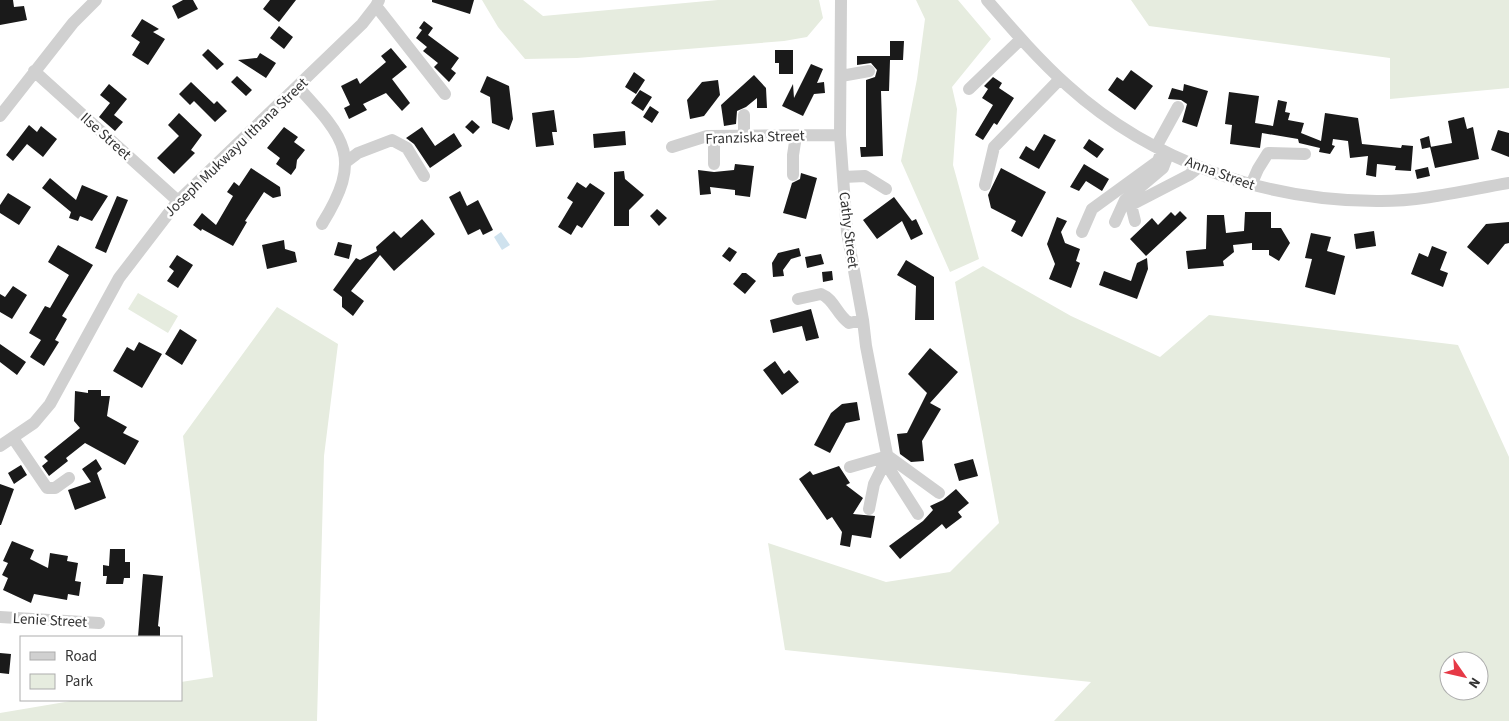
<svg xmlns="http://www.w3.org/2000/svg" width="1509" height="721" font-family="'Source Sans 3',sans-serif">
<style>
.green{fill:#e6ecdf;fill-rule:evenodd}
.water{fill:#cfe2ee}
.building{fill:#1a1a1a}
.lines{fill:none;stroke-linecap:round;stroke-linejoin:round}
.minor{stroke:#d0d0d0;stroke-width:12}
.labels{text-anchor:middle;stroke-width:5;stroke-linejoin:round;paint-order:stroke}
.street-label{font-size:15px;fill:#333;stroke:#fff}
</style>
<rect width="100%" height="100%" fill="#fff"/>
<path class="green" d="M482,0H523L543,16L718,0H819L823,18L807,37L784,41L577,58L525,59L498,27Z
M916,0H958L991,39L952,87L957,109L953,165L979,259L950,272L901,161L917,79L925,19Z
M1131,0H1509V88L1390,99V58L1149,26Z
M983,266L1071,316L1160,357L1209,315L1458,345L1509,457V721H1054L1091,682L785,650L768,543L886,582L950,572L999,523L955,282ZM1449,661H1479V691H1449Z
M138,293L178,316L168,333L128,309Z
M277,307L338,344L324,456L317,721H0V713L77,700H181V682L213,677L183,436Z"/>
<path class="water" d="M501,232L510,245L502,250L494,237Z"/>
<path class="building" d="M0,0H13L14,7L24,6L27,20L0,25Z
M183,0H193L198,9L178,19L172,6Z
M270,0H296L279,22L263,9Z
M432,0H474L470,14L432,2Z
M142,19L159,29L153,32L165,39L148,65L132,55L140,42L131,36Z
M424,21L433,28L428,35L459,58L451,69L456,73L449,82L434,67L438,63L423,51L427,47L416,38L422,30L419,28Z
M279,26L293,37L284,49L270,38Z
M890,41H904L903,60H890L889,91H881L883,156L861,157L860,147H866V80L875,77L877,70L871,63L857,65V56H890Z
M391,48L407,67L392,79L410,103L402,111L386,93L363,104L367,110L349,119L344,108L350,105L341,86L357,78L360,84L386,62L381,56Z
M208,49L224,64L217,70L202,55Z
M775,50H793V74H779V63H775Z
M260,53L276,63L266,78L238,60L257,58Z
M811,64L823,69L817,83L824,82L825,93L814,94L803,116L782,106L793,84L794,98Z
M1131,70L1153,86L1135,110L1108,90L1117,77L1123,81Z
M634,72L645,80L636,94L625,87Z
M754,75L766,88L767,108H757V98L746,107L737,111L736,124L724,126L721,105Z
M237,76L252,90L246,96L231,82Z
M487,76L509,86L513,119L509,130L492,123L490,97L480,92Z
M993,77L1002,83L999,88L1014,98L997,125L994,123L983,140L975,135L993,105L982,98L988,89L984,86Z
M718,80L720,95L704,116L690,119L687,100L702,82Z
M191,82L214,104L217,101L227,111L215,122L194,101L190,105L179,94Z
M109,84L127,99L114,115L123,122L115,131L99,117L110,103L100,95Z
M1184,84L1208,91L1197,127L1182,122L1187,104L1181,100L1168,99L1172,88L1183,91Z
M640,90L652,97L643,111L631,103Z
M1229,92L1259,96L1255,123L1273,126L1278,100L1287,102L1285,112L1290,113L1288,120L1304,123L1301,133L1321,141L1325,113L1358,118L1362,144L1401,148L1402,145L1413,146L1411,171L1395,170L1396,166L1377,164L1376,177L1366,175L1368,156L1350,158L1348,141L1333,139L1332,145L1335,146L1330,154L1319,152L1320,148L1299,143L1298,139L1262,133L1260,148L1230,144L1232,125L1225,124Z
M650,106L659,112L652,123L643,117Z
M554,110L557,132H552L554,145L536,147L532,113Z
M179,113L202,135L191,150L195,153L174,174L157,158L179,136L168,125Z
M1464,117L1467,129L1473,127L1479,159L1435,168L1430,147L1452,143L1448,121Z
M472,120L480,127L473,134L465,127Z
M29,125L37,132L41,126L57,139L43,157L27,144L13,161L6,155Z
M284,127L298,137L294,142L305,150L297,160L296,168L291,175L276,164L280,158L267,148Z
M422,127L435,146L454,133L462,146L430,168L414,144L406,138Z
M1498,130L1509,133V157L1491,150Z
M625,131L626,145L594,148L593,134Z
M1044,134L1056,140L1039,169L1019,158L1026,146L1034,151Z
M1429,136L1431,147L1422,149L1420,139Z
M1089,139L1104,149L1097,158L1083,148Z
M735,164L754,166L750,197L735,195V190L710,187L711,194L700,195L698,170L714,172L734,170Z
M1084,164L1109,179L1102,191L1086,181L1079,191L1070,187Z
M1428,167L1430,176L1417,179L1415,170Z
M251,168L280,187L281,196L273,198L264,192L245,221L247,222L233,246L202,229L201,231L193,225L202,213L216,225L233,196L227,192L234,182L239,186Z
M1001,168L1046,192L1022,237L1011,231L1016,221L991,208L988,195Z
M624,171L625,179L644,195L629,210V226H614V172Z
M801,173L817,178L806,219L783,213L792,183L800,179Z
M50,178L76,200L82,185L108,196L92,221L80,216L78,221L69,218L71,212L42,188Z
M577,182L586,188L590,183L605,193L582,228L577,225L571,235L558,227L573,202L567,198Z
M460,191L467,206L478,200L493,230L483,235L480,229L468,235L449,197Z
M8,193L31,207L19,225L0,213V205Z
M117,196L128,200L106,253L95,248Z
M894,197L912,221L916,219L923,234L911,240L902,221L877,239L863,220Z
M657,209L667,218L659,226L650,216Z
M1180,211L1187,218L1146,256L1130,239L1152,218L1158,225L1171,212L1175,216Z
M1245,212H1271V228H1281L1290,243L1279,261L1269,255V250H1252V243L1233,245L1234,252L1223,261L1224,266L1188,269L1186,251L1206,249L1207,215H1224L1226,233L1244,231Z
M1057,217L1067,221L1061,232L1065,243L1080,249L1076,261L1080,263L1071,288L1049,279L1055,264L1047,244Z
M422,219L435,234L394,271L380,255L351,291L364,301L353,316L342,307V297L333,290L356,258L360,260L377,251L376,247L394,231L401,238Z
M1509,222V243L1505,244L1488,265L1467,247L1486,224Z
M1374,231L1376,246L1356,249L1354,234Z
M1311,233L1331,237L1327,251L1345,256L1335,295L1305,287L1312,259L1305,258Z
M284,240L285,249L295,252L297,262L267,269L262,245Z
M338,242L352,245L349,259L334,255Z
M58,245L93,265L62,316L67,319L55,340L59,342L44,366L30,357L41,340L29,333L45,306L50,308L69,275L48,262Z
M1432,246L1447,252L1440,270L1448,273L1443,287L1411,274L1419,253L1428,257Z
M729,247L737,252L730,262L722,256Z
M799,248L801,256L791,259L783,270L784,276L773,277L772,263L778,253Z
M821,254L824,264L807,268L805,257Z
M177,255L193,265L178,288L167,281L174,271L169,267Z
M1147,258L1148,269L1137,299L1099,285L1104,271L1131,281L1137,263Z
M906,260L934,277V320H915L916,286L897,275Z
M832,271L833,280L823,282L822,272Z
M742,273H746L756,281L745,294L733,284Z
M13,286L27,295L12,319L0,312V294L5,297Z
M811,309L819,338L806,341L802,326L773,333L770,320Z
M180,329L197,340L182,365L165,354Z
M139,342L162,354L142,388L113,371L127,347L134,351Z
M0,344L26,362L17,375L0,362Z
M930,348L958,372L930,403L941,409L922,441L924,461L911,462L900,454L897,434L907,433L927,393L908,374Z
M775,361L784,374L789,370L799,382L782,395L763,370Z
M88,390H101V396H110L107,416L127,427L123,433L139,441L125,465L85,443L66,458L68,461L49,476L42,466L48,461L44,457L80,428L74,421L75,391L88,393Z
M857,402L860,420L846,423L830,453L814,445L831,413L842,404Z
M96,459L102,469L97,473L106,498L75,510L68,490L91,482L82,469Z
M973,459L978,476L959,481L954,464Z
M21,465L27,475L14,484L8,473Z
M839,466L850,483L846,485L863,498L853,514L875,516L871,538L852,535L850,547L840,545L842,532L832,517L827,520L799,479L810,471L813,475Z
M0,484L14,489L1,525H0Z
M956,489L969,503L958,512L962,517L946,529L942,524L900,559L889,546L923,521L933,510L930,506L943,500Z
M12,541L34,550L30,559L48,568L50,553L68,556L67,561L78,563L75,581L81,582L79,596L68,594L67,600L34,594L31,603L3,590L8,578L2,575L8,563L3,561Z
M110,549H125V562H130V578H124L123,584H106L107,576H103V565L109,566Z
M143,574L163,576L158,626L160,627V637H138Z
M0,653L11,654L9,674L0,673Z"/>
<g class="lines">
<path class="minor" d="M841,0L840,135L847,232L863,320L866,346L890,470L918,514
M987,0C1013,30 1038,59 1068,86C1152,162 1268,202 1381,201C1424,201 1467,190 1509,183
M376,6L445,94
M34,71L178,201
M841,76L869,71
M298,87C346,139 363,158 322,224
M969,89L1021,39
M744,115V136
M0,116L73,23L96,0
M714,136V164
M672,147L707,136L840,135
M1156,147L1178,107
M346,162L358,153L392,140L407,148L424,176
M793,175V155L796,136
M843,177L865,176L886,189
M985,185L994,147L1060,79
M1251,185L1258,169L1268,153L1305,154
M1135,221L1131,205L1189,175L1199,167
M1115,222L1125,200L1163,168L1166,160
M1082,232L1092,209L1158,161L1162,150
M798,299L821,294C834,299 837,315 849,323L863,320
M13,438L47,488H55L69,478
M0,446L34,423L50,404L119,278L178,201L362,24L376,6L379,0
M888,456L939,493
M850,467L888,456
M869,509L874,484L888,456
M0,617L99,623"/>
</g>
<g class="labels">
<g class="street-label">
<text transform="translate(106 136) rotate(42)" y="5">Ilse Street</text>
<text transform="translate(755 137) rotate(-2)" y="5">Franziska Street</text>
<text transform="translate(236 147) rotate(-44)" y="5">Joseph Mukwayu Ithana Street</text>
<text transform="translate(1220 173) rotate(20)" y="5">Anna Street</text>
<text transform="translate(849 230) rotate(83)" y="5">Cathy Street</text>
<text transform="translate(50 620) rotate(3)" y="5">Lenie Street</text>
</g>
</g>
<rect x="20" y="636" width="162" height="65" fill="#ffffff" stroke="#adadad"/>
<rect x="30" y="652" width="25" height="8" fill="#d0d0d0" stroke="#adadad"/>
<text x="65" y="661" font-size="15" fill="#333333">Road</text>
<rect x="30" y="674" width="25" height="15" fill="#e6ecdf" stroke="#adadad"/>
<text x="65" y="686" font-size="15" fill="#333333">Park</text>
<g transform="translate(1464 676) rotate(124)"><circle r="24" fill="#ffffff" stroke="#adadad"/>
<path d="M0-4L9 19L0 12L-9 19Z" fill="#e63946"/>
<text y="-8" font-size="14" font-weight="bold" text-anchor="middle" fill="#333333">N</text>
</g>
</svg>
